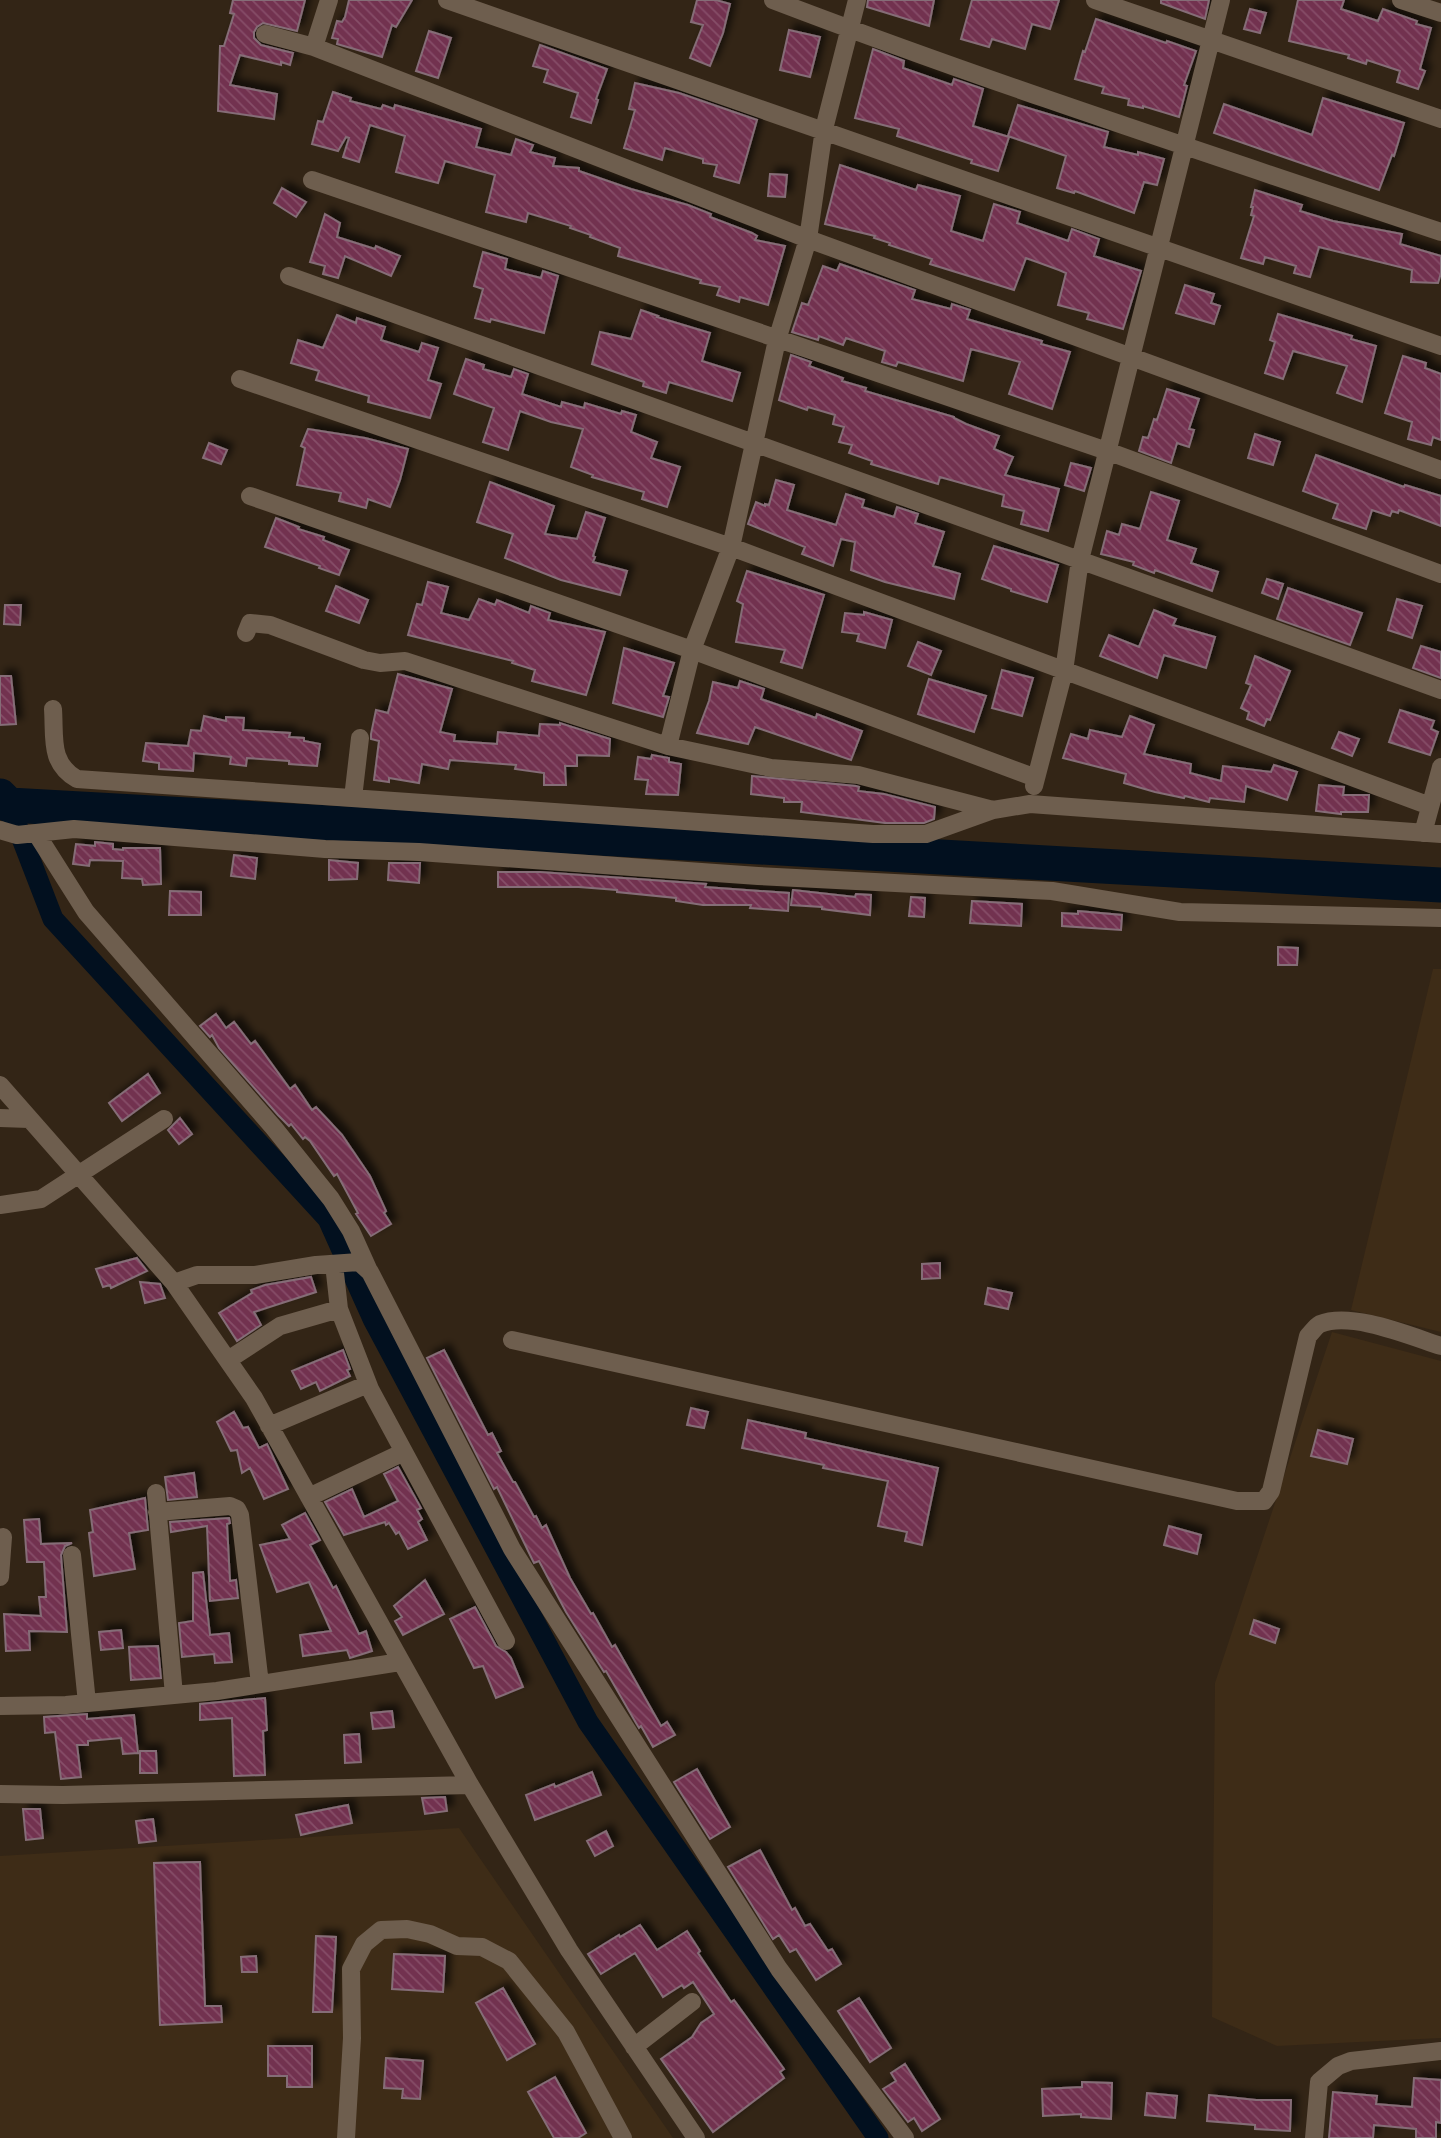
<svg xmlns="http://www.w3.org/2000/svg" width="1441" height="2138" font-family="Karla,sans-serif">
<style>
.built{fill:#3e2c17}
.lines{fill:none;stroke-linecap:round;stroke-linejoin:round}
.canal{stroke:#02101f;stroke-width:21}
.river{stroke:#02101f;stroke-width:35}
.building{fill:url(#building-back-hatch);stroke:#856d77;stroke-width:2;filter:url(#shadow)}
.minor{stroke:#6e5e4e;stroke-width:18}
</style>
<defs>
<pattern id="building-back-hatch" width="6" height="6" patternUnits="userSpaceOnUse" patternTransform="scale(1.75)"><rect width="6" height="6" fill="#723150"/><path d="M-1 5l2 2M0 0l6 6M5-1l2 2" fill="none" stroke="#864e68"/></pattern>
<filter id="shadow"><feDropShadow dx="6" dy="-6" stdDeviation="3.5" flood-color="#0009"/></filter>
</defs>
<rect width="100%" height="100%" fill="#332516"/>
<path class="built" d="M1433,969H1441V1332L1351,1310Z
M1332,1332L1441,1361V2038L1277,2046L1212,2017L1215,1683Z
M459,1828L673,2138H0V1856Z"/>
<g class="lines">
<path class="canal" d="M9,805L53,919L328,1219L373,1319L588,1722L878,2138"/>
<path class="river" d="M0,796L9,805L1441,885"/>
</g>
<path class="building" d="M233,0H305L297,31L263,23L257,27L254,32V38L261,45L293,53L290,65L281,62V65L240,55L230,85L277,94L274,119L218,111L220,46H224L234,14L230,13Z
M349,0H412L396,27L392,25L382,57L337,44L338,39L332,38L337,21L342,22L345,17Z
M697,0H716L730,4L723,33L710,66L690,58L703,25L691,22Z
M868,0H934L929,26L867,7Z
M972,0H1059L1050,29L1032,24L1025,49L992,39L989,47L961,39Z
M1161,0H1209L1205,19L1161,3Z
M1298,0H1344L1341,9L1378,21L1383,9L1417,21L1416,24L1431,28L1420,69L1425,71L1418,89L1397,82L1400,71L1367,60L1366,64L1348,58L1349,55L1289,41Z
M1250,9L1266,13L1260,33L1244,29Z
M1096,19L1166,43L1167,41L1196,51L1184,85L1187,86L1179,117L1143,106V108L1128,105L1129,99L1102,93L1104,87L1075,79L1083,51L1085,52Z
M789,30L820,37L810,77L780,70Z
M429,31L451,38L438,78L416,71Z
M540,45L607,69L596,99L598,100L591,123L571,117L578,93L544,82L548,70L533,66Z
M873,49L904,61L903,68L952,85L954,79L983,89L973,126L1009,137L998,171L971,163L972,160L897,136L899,129L855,118Z
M635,83L679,93L757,120L739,183L714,176L717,165L703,163V159L665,148L662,160L624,148L635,110L629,109Z
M333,92L351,98L350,101L381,109L383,105L394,109L395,105L481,129L476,147L511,155L516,139L533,145L530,152L555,158L553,166L579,168V171L631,189L688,205L711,214L710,217L752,233L757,236L755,240L785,246L768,305L740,297L739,302L717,295L720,287L700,283L701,280L618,256L620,248L590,237L591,235L570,228L571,226L528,213L526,222L486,212L495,175L445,161L438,183L396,172L405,136L370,125L359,162L343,157L349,138L346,137L338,151L312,144L318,121L323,122Z
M1323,98L1404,123L1394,156L1392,155L1379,190L1214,133L1224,104L1312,135Z
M1018,105L1108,132L1104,147L1138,155V152L1164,159L1157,185L1144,182L1134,213L1075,191L1074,193L1057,188L1066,156L1008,136Z
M840,165L916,190L918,185L960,196L951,231L983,241L994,204L1020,212L1017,223L1068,241L1072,229L1099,239L1094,256L1141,271L1123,329L1087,319L1089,313L1058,305L1066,273L1059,270L1026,258L1014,290L930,264L932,259L889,245L890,243L874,238L875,236L825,224Z
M770,174L787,175L785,197L768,196Z
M282,188L306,202L296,217L274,203Z
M1255,190L1302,205L1300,211L1333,221L1402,234L1400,244L1441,256V273L1438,283L1411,282L1412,270L1319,247L1310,277L1294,273L1296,266L1265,257L1263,264L1241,258L1254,216L1251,215L1253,207H1251Z
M325,214L340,223L337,237L375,249L376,246L400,256L391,276L345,256L338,278L323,274L325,266L310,262Z
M483,252L507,259L505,269L541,278L543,271L558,276L544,333L491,319L490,322L475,318L483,289L474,286Z
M840,264L915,290L912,299L951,309L952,304L970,310L967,319L1042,341L1041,344L1070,352L1052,409L1009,394L1020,362L971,349L963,381L898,362L896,366L882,362L885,351L846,338L843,345L819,336L818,340L792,332L802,303L808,305L823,266L837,271Z
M1185,285L1214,294L1211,303L1220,306L1214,324L1176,313Z
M641,310L658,316L657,317L710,333L702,361L740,373L732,401L669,382L666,393L643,386L644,382L592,364L600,332L631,339Z
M1278,314L1352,336L1351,339L1376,346L1362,402L1337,393L1347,366L1293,351L1283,379L1265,373L1275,342L1270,340Z
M337,315L356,323L357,318L385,327L381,340L419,352L422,343L438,348L428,380L441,384L430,418L368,402L369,396L316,380L319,371L291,363L298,340L323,348Z
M791,355L811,362L809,366L843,378L842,381L866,388L865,391L954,417V418L966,424L999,436L994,449L1013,457L1005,475L1059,489L1048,531L1021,524L1024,511L1002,506L1004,495L940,477L938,484L871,464L872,461L849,453L852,445L839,442L844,427L833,424L835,415L808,407L807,410L779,400Z
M1403,356L1426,363L1425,368L1441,374V440L1433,437L1431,445L1408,439L1412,422L1385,413Z
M466,359L484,365L483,369L511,377L514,369L528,374L522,394L561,407L562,402L584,408L585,403L621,414L622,411L636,415L631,432L657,442L651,458L680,467L667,507L642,499L644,492L592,477L593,475L571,467L583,429L551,422L520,411L508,450L483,442L494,408L454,394Z
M1167,389L1199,399L1189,429L1194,430L1189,447L1177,443L1171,463L1139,451L1143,437L1148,438L1154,419L1157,420Z
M308,429L365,438L408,449L400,480L390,507L368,499L366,508L339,501L341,493L297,485L305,448L301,446Z
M1255,434L1280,442L1273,465L1248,458Z
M209,443L227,450L221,464L203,458Z
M1316,455L1404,487L1405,485L1441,496V526L1399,510L1398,513L1392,511L1390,516L1372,510L1366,529L1333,518L1338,504L1303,491Z
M1071,463L1091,468L1084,491L1065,485Z
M776,480L794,485L787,510L836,525L846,494L864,500L862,507L894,517L897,507L918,514L915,523L944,532L933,566L960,574L954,599L885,582L851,570L855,542L841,539L833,566L802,554L805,547L748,524L756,502L765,506V504L769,505Z
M490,482L554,506L545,534L577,539L586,512L605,518L593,556L595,557L593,562L627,571L620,595L561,580L505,558L513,534L477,522Z
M1151,492L1179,501L1167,540L1196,549L1191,563L1218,572L1212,591L1155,570L1154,573L1133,565L1134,562L1101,554L1107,531L1119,535L1122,524L1140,529Z
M276,518L299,527L298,529L324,537L323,540L349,550L339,575L319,568L320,566L265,547Z
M994,546L1058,565L1047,602L1011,591V589L982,579Z
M747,571L824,595L802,668L781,662L785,650L736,642L743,604L737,601Z
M1267,579L1283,584L1278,599L1262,593Z
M428,582L448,587L441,613L469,620L479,599L495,605L497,600L529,613L531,606L550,613L548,620L605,632L586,695L532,681L535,670L512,663L513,661L408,635L417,604L422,605Z
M336,586L368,600L359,623L326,611Z
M1288,588L1362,613L1350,645L1277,619Z
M1397,599L1422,606L1412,638L1388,630Z
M5,605H21L20,625L4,624Z
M1154,610L1176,619L1173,625L1215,637L1206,668L1164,655L1157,678L1100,656L1109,635L1139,647Z
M864,612L892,620L885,648L857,641L859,634L842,632L845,613L864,615Z
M918,642L941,651L931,675L908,666Z
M1421,646L1441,652V678L1413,668Z
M624,648L674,663L663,696L669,697L663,717L613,703Z
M1255,656L1290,671L1270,720L1267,719L1264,726L1247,719L1249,712L1241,708L1251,685L1246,683Z
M1002,670L1033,678L1022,716L992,708Z
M398,674L452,689L440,732L455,735L454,741L497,744L498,732L539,736L540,724L560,725V723L610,739L609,756L577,755V766H565L566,785H544V773L515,769L516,765L450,760L448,769L422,764L419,783L389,778V782L374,780L379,741L371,739V734L376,710L388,713Z
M0,676H11L16,724L0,725Z
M929,679L986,696L974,732L918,714Z
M740,681L764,689L761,699L816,718L817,714L862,731L851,760L755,727L748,744L697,733L709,701L713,682L738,688Z
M1400,710L1434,721L1431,729L1438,732L1430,755L1389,742Z
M204,716L226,721V717L244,718L243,730L290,733L289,737L304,738V741L320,744L317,766L289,764V761L247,758L246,766L230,764L231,757L194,753L193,771L159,769V763L143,761L146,743L188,746L191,730L201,731Z
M1130,716L1154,725L1144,754L1191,764L1190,773L1221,781L1223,766L1271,772L1274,765L1297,772L1287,800L1246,786L1244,802L1210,798L1209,802L1185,796L1184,798L1155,792L1124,783L1126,774L1063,758L1071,734L1088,739L1090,730L1122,737Z
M1339,732L1359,739L1352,756L1332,748Z
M652,755L669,758V762L681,764L678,795L646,794L648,780L635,779L638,757L651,759Z
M752,776L856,786L859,787L858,791L884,794L935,807L934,819L924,823H885L801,812L802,802H784V798L751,794Z
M1319,785L1344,787L1343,795H1369L1368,812H1341V814L1316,811Z
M95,842L113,844V849L123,850V848H160L161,884L143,885L142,879L122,878L123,861L90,860L89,866L73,864L76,844L95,846Z
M234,855L257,858L255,879L231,876Z
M329,860L358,863L357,879L329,880Z
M389,863H420L419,883L388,880Z
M498,872H540L706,884L705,887L789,893L788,911L750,908L751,905H703L676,901V898L617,892V890L579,887H498Z
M793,890L855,897L856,894L871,895L870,915L822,909V907L791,905Z
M170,891L201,892V915H169Z
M911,897L925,898L924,917L909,916Z
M972,901L1022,904L1021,926L970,923Z
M1078,911L1122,915L1121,930L1062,926V913L1078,914Z
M1278,947L1298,948L1297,965H1278Z
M216,1014L226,1028L234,1022L251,1044L255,1041L290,1089L295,1085L312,1110L316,1107L342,1135L370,1176L386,1211L384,1213L391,1224L371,1236L356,1214L358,1213L337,1174L334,1176L310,1141L305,1137L303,1139L291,1124L289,1126L278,1115L219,1048L212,1035L210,1037L200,1026Z
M148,1074L160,1093L122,1121L109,1103Z
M180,1118L192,1134L179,1144L168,1130Z
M137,1258L147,1271L111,1288L110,1285L103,1287L96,1269Z
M940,1263V1278L922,1279V1264Z
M311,1277L316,1292L254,1312L261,1325L237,1341L219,1313L252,1293L251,1290L265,1285Z
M140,1282L160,1284L165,1298L145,1303Z
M988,1288L1012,1293L1008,1309L985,1304Z
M343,1350L350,1369L347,1370L350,1376L320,1391L316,1382L301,1389L292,1371Z
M444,1350L488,1435L492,1433L501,1451L497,1453L513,1482H515L534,1517L536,1516L542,1528L546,1525L570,1578L591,1614L593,1613L612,1647L615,1645L661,1726L667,1722L675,1735L653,1747L641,1726L639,1728L636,1723L606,1671L604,1672L566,1612L539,1561L534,1563L533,1561L497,1487L494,1489L427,1358Z
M691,1408L708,1412L704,1428L687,1425Z
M234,1412L243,1428L248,1427L259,1448L267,1444L288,1489L264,1499L250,1468L242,1473L237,1450L231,1451L217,1422Z
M748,1420L806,1433L805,1438L938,1468L922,1545L905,1541L907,1532L878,1526L888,1481L823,1468L824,1465L742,1448Z
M1318,1430L1353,1439L1347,1464L1311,1456Z
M398,1467L421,1508L417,1510L422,1519L418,1522L427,1540L408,1549L399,1532L396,1534L389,1523L386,1525L385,1522L344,1535L325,1502L352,1489L364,1517L398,1501L384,1474Z
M194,1473L197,1497L168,1500L165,1477Z
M145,1498L148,1530L129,1533L135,1569L94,1576L89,1533L93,1532L90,1510Z
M305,1513L320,1540L310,1545L333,1588L336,1586L359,1634L366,1631L372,1651L350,1658L347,1650L303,1656L300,1635L331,1631L309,1582L277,1592L260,1545L290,1539L282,1525Z
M229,1518L230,1523L227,1524L230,1581L236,1580L238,1598L210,1601L207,1526L171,1532L170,1522Z
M39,1519L41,1544L72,1543L65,1546L61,1555L67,1632L29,1631L30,1650L6,1651L4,1614L41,1616L39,1597H46L44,1562H27L24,1520Z
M1169,1526L1201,1535L1197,1554L1164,1545Z
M203,1572L210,1635L229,1633L232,1662L215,1663L214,1654L182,1657L179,1623L193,1621V1573Z
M425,1580L444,1614L403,1635L395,1621L402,1617L394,1606Z
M475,1607L496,1646L506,1652L511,1658L523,1687L496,1698L483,1666L474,1668L450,1619Z
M1254,1620L1279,1629L1275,1643L1250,1634Z
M121,1630L123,1648L101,1650L99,1632Z
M158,1646L161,1678L131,1680L129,1647Z
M265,1698L267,1730L263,1731L265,1775L234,1776L232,1718L200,1720V1704Z
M392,1711L394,1727L373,1729L371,1713Z
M87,1714V1719L134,1715L138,1753L123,1754L121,1738L88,1741V1745H77L81,1777L61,1779L55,1732L45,1733L44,1717Z
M359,1734L361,1762L345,1763L344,1735Z
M140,1751H156L157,1773H140Z
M697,1769L730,1827L710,1839L674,1782Z
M592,1772L601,1795L535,1820L526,1795L554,1784L555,1787Z
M445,1797L447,1811L425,1814L422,1798Z
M348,1805L352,1823L301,1835L296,1815Z
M23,1809H40L43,1838L26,1840Z
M153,1819L156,1841L139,1843L136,1821Z
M606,1831L613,1846L595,1856L587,1841Z
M760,1850L792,1910L795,1908L805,1926L810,1924L828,1951L832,1949L841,1964L816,1980L796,1949L790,1952L779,1935L773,1939L728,1867Z
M200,1862L205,2006H221L222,2022L160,2025L154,1863Z
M640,1925L657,1950L687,1931L700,1951L698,1953L731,2002L734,2000L784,2069L780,2072L784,2078L713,2132L661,2059L692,2037L701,2023L714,2014L693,1982L684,1988L682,1985L663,1997L635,1953L601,1974L588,1954L619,1935L620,1937Z
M316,1936L336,1937L332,2012H313Z
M394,1954L445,1956L443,1992L392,1989Z
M256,1956L257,1972H242L241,1957Z
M503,1988L535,2044L507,2060L476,2003Z
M859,1998L891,2048L870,2062L838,2011Z
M268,2046H312V2087H287V2076H268Z
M386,2058L423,2061L420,2099L402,2098L403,2089L384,2088Z
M905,2064L940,2119L922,2131L914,2118L908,2122L883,2089L896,2081L891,2073Z
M555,2077L586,2133L578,2138H554L528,2092Z
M1414,2078L1441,2080V2123L1436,2122V2138H1416V2129L1374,2125L1373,2138H1329L1333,2092L1377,2096L1376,2104L1412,2107Z
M1082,2082L1112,2083L1111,2119L1081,2117V2114L1043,2116L1042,2089L1082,2087Z
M1147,2093L1177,2096L1175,2118L1145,2115Z
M1209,2095L1256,2100H1291L1290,2131L1255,2129V2125L1207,2121Z"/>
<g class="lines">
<path class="minor" d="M447,0L1441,346
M773,0C993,84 1218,157 1441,232
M1095,0L1441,119
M1401,0L1441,13
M265,34L314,47L808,239L1441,470
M314,47L329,0
M312,180L1107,451L1441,574
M289,276L1441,690
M240,379L731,547L1430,806
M250,496L692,650L1036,778
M246,633L250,623L270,625L364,660L380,663L405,661L668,746L771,768L858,775L993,810
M53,709C55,738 49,763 77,779L873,834H926L993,810L1030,804L1441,834
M668,746L692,650L731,547L777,340L808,239L824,129L857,0
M1034,786L1064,671L1080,560L1221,0
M353,798L360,738
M0,830L17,835L74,829L325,849L419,852L758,876L1052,891L1180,912L1441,918
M36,833L86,912L274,1128L331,1199L351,1231L369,1271
M1423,833L1441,767
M0,1085L174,1283L254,1398L470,1785L569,1950L696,2138
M0,1118L29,1119
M0,1205L41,1199L164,1119
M334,1264L339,1309L370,1389L506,1641
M174,1283L197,1275H255L316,1265L359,1262L370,1272L512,1549L779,1969L905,2138
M512,1340L1237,1501H1264L1271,1491L1308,1336C1312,1332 1316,1326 1320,1324C1351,1311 1410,1336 1441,1346
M228,1360L280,1326L339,1309
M269,1426L368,1384
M156,1493L174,1695
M309,1497L404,1452
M157,1512L230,1506L237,1509L240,1515L260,1684
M72,1555L87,1703
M0,1577L3,1537
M0,1706L66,1705L217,1691L400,1662
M0,1794L63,1795L470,1785
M634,2047L692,2002
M346,2138L352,2038L351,1969L364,1944L381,1930L407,1929L430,1934L457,1946L482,1947L509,1961L566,2032L623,2138
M1314,2138L1319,2082L1338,2066L1351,2061L1441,2051"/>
</g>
</svg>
